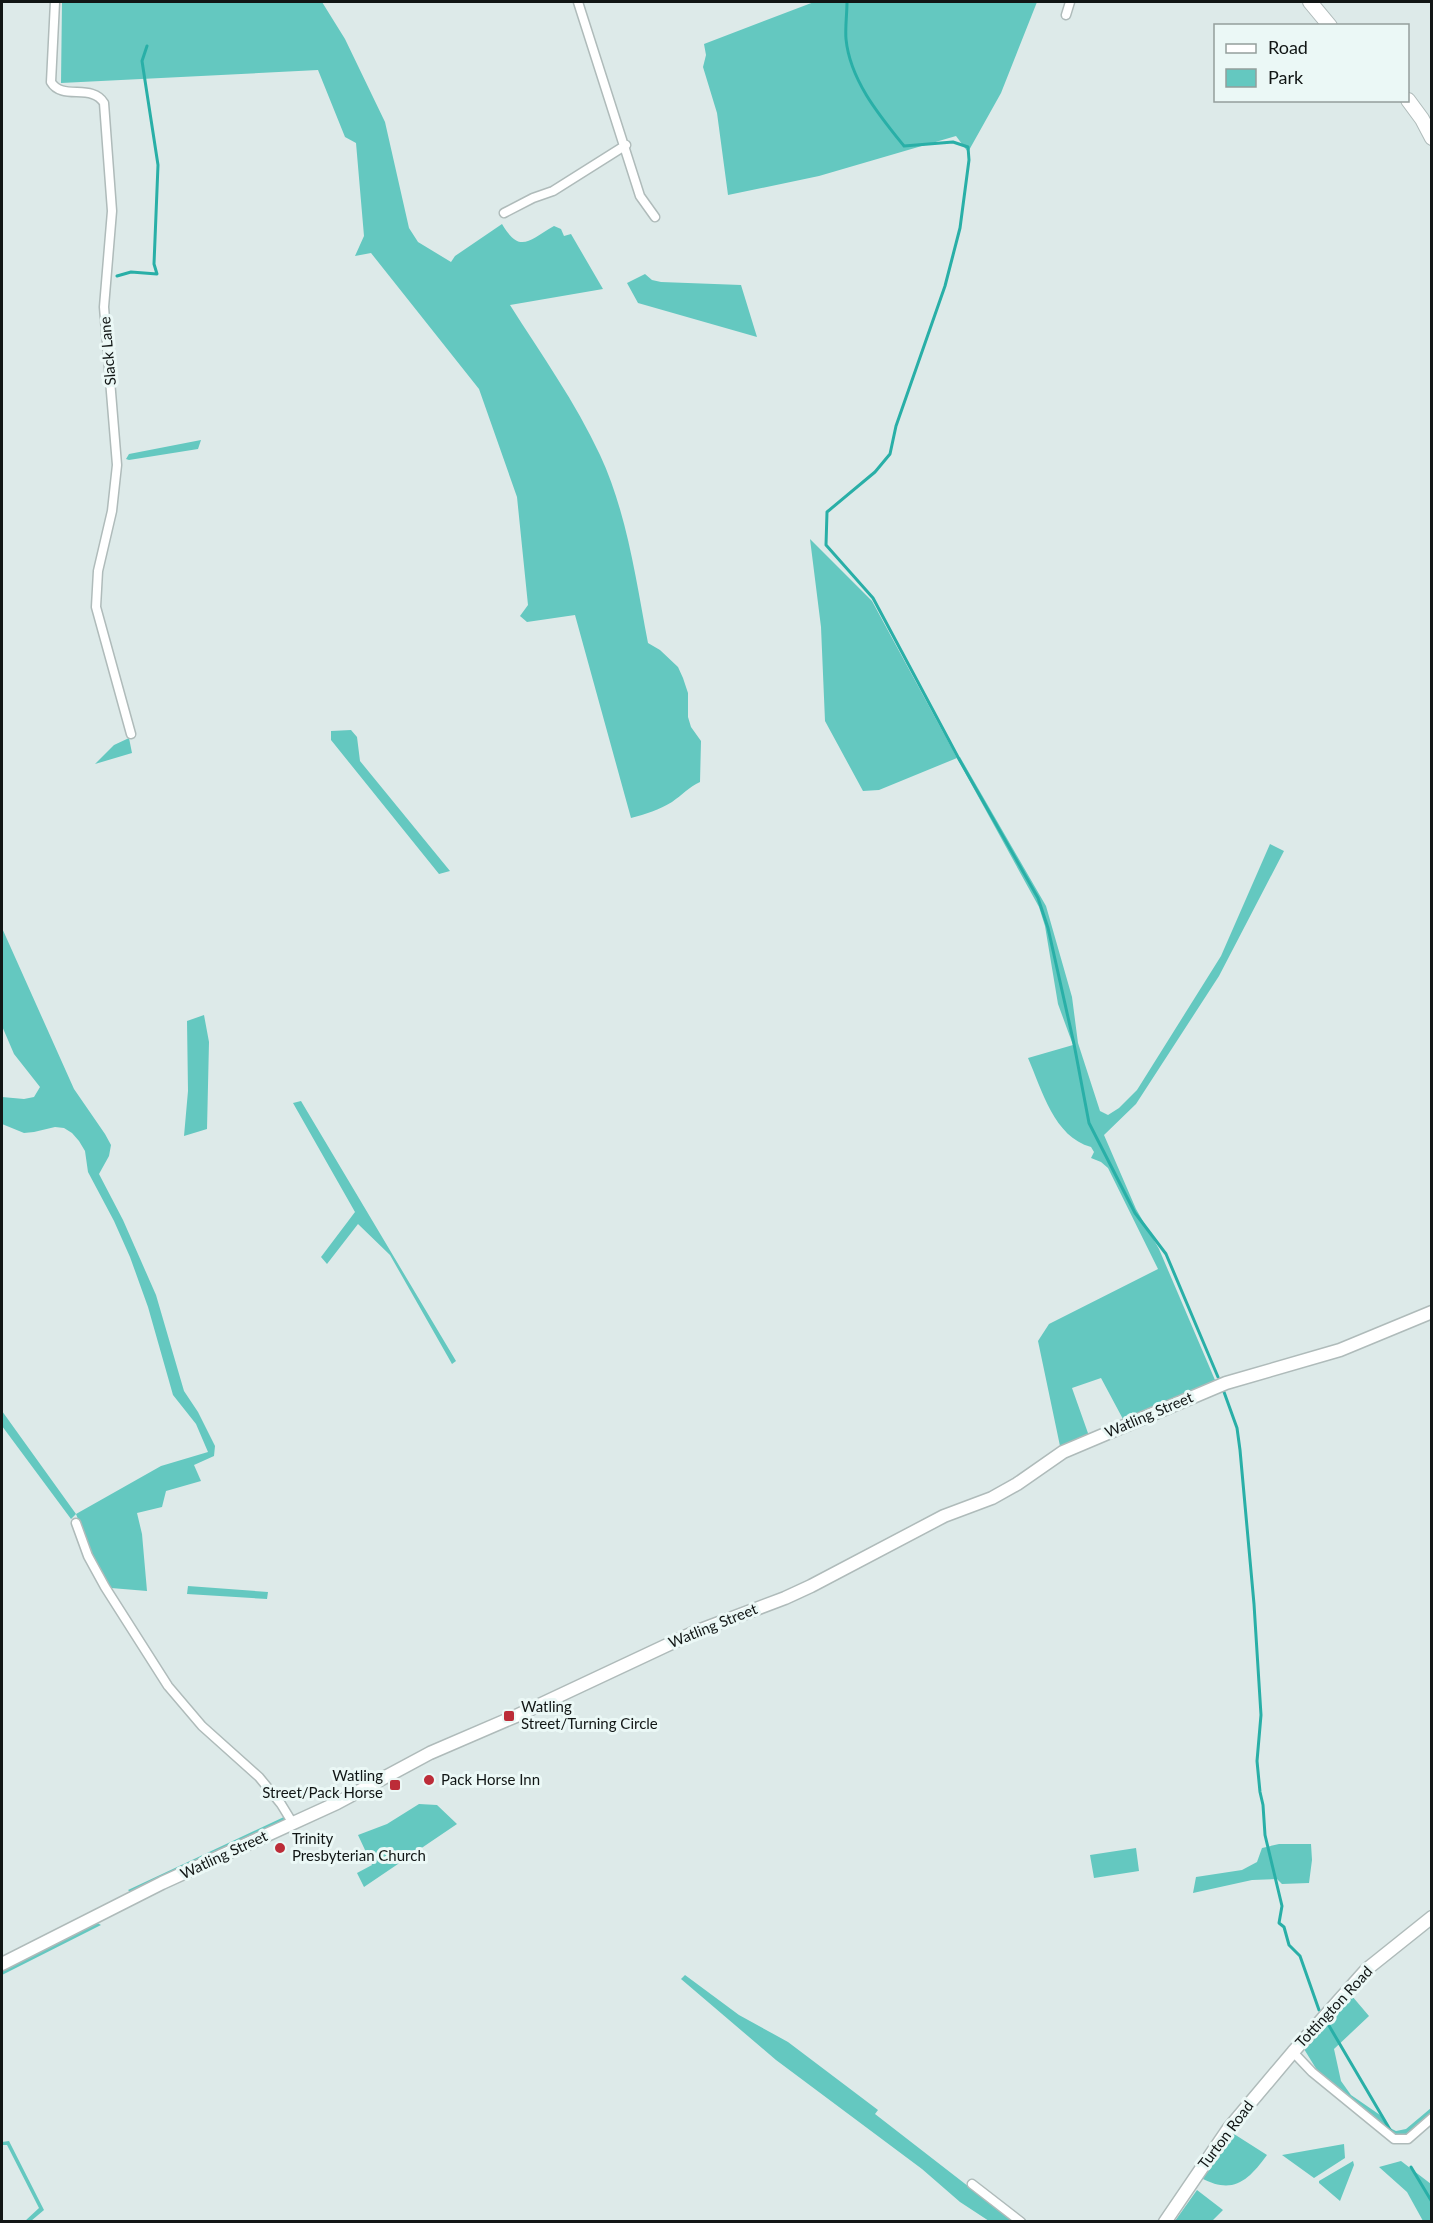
<svg xmlns="http://www.w3.org/2000/svg" width="1433" height="2223" font-family="Lato,sans-serif">
<style>
.green{fill:#64c8c0}
.lines{fill:none;stroke-linecap:round;stroke-linejoin:round}
.stream{stroke:#29afa7;stroke-width:3}
.street-casing{stroke:#afbbba;stroke-width:11}
.secondary-casing{stroke:#afbbba;stroke-width:15}
.primary-casing{stroke:#afbbba;stroke-width:16}
.street{stroke:#fff;stroke-width:8}
.secondary{stroke:#fff;stroke-width:12}
.primary{stroke:#fff;stroke-width:14}
.poi-dot{fill:#bc2c38;stroke:#ebf8f6;stroke-width:2}
.labels{text-anchor:middle;stroke-width:6;stroke-linejoin:round;paint-order:stroke}
.street-label{font-size:15px;fill:#111615;stroke:#ebf8f6}
.poi-label{font-size:15px;fill:#111615;stroke:#ebf8f6;text-anchor:start}
</style>
<rect width="100%" height="100%" fill="#ddeae9"/>
<path class="green" d="M62,2H322L345,39L385,122L409,228L418,242L451,262L455,256L502,224C520,254 528,241 554,226L561,229L564,236L571,234L603,289L510,305C541,354 576,403 600,455C627,513 636,580 648,643L660,650L678,667L683,678L688,693V717L691,727L701,741L700,782C689,787 682,795 672,802C659,810 646,814 631,818L575,615L527,622L520,616L528,605L517,497L479,389L371,253L355,256L364,236L356,143L345,137L318,70L61,83Z
M814,2H1037L1001,93L968,152L956,136L819,176L728,195L717,113L703,67L706,55L704,44Z
M645,274L652,280L661,282L741,285L757,337L638,303L627,283Z
M201,440L198,449L129,460L126,459L129,454Z
M810,539L872,601L957,758L960,757L1046,906L1072,997L1078,1043L1100,1111L1108,1115L1119,1108L1137,1090L1221,956L1270,844L1284,851L1219,976L1136,1104L1104,1135L1136,1209L1159,1249L1215,1380L1124,1421L1101,1378L1072,1388L1089,1436L1060,1446L1038,1341L1049,1324L1158,1269L1108,1168L1101,1162L1091,1158L1094,1152L1091,1147C1054,1137 1042,1090 1028,1058L1073,1045L1058,1004L1045,926L1039,907L957,758L879,790L863,791L825,721L821,627Z
M351,730L357,737L360,761L450,871L439,874L331,740V731Z
M129,738L132,753L95,764L114,745Z
M2,928L74,1089L105,1134L111,1145L109,1156L99,1174L123,1220L156,1295L184,1391L198,1412L215,1446L214,1456L194,1465L201,1481L166,1491L162,1507L137,1513L142,1534L147,1591L111,1588L93,1558L76,1514L71,1519L2,1426V1411L76,1514L161,1466L208,1452L196,1424L173,1395L148,1307L130,1257L114,1221L88,1172L85,1151L79,1141L72,1133L64,1128L55,1127L34,1132L24,1133L2,1124V1097L24,1099L34,1097L40,1087L14,1054L2,1026Z
M204,1015L209,1042L207,1129L184,1136L188,1091L187,1021Z
M301,1101L456,1361L452,1364L390,1255L358,1224L327,1264L321,1257L355,1212L293,1103Z
M188,1586L268,1592L267,1599L187,1594Z
M419,1804L437,1805L457,1824L364,1887L357,1873L372,1865L358,1835L387,1824Z
M286,1816L288,1819L131,1893L128,1890Z
M1279,1844H1311L1312,1860L1309,1883L1282,1884L1277,1879L1252,1880L1193,1893L1196,1877L1242,1870L1257,1862L1262,1848Z
M1136,1848L1139,1871L1094,1878L1090,1855Z
M96,1922L101,1925L2,1975V1970Z
M685,1975L739,2015L788,2042L878,2110L875,2114L1013,2221H989L960,2202L922,2169L776,2060L681,1979Z
M1352,1996L1369,2016L1334,2049L1341,2081L1351,2095L1380,2115L1390,2128L1396,2131L1406,2129L1431,2108V2115C1418,2127 1411,2138 1392,2136L1320,2075L1304,2049Z
M1234,2134L1267,2155C1248,2181 1233,2195 1201,2178Z
M9,2141L44,2210L31,2221H25L39,2208L7,2145H2V2142Z
M1344,2144L1345,2158L1314,2178L1282,2155Z
M1353,2161L1354,2165L1340,2201L1319,2183V2181Z
M1401,2161L1431,2184V2221H1423L1407,2192L1379,2167Z
M1197,2190L1223,2210L1212,2221H1175Z"/>
<g class="lines">
<path class="stream" d="M847,2C847,14 845,27 846,39C850,80 879,115 904,146L953,142L968,147L969,160L960,228L945,286L896,426L890,454L875,472L827,512L826,545L873,598L959,759L1038,898L1048,928L1074,1044L1089,1123L1135,1213L1166,1254L1218,1377
M117,276L131,272L157,274L154,264L158,165L142,61L147,46
M1224,1392L1237,1428L1240,1450L1254,1604L1261,1715L1257,1761L1260,1792L1263,1805L1265,1835L1282,1906L1279,1923L1284,1927L1289,1945L1300,1956L1319,2010
M1328,2024L1392,2133
M1411,2167L1432,2202"/>
<g class="street-casing">
<path id="street" d="M55,2L51,82C62,101 92,83 104,103L112,211L104,307L117,465L112,511L98,571L96,607L131,734
M578,2L640,196L655,217
M1066,15L1070,2
M504,213L533,198L553,191L626,145
M76,1523L88,1556L105,1587L168,1686L202,1726L259,1777L281,1804L292,1822
M1293,2052L1312,2072L1394,2139H1408L1432,2118
M972,2184L1021,2222"/>
</g>
<g class="secondary-casing">
<path id="secondary" d="M2,1964L162,1883L337,1803L430,1753L516,1716L695,1632L785,1598L811,1586L944,1516L992,1498L1017,1484L1063,1452L1226,1383L1340,1350L1432,1312
M1165,2222L1229,2128L1293,2052L1367,1969L1432,1917"/>
</g>
<g class="primary-casing">
<path id="primary" d="M1310,2L1330,26
M1408,100L1422,119L1432,138"/>
</g>
<use href="#street" class="street"/>
<use href="#secondary" class="secondary"/>
<use href="#primary" class="primary"/>
</g>
<g class="poi-dot">
<rect x="503" y="1710" width="12" height="12" rx="3"/>
<circle cx="429" cy="1780" r="6"/>
<rect x="389" y="1779" width="12" height="12" rx="3"/>
<circle cx="280" cy="1848" r="6"/>
</g>
<g class="labels">
<g class="street-label">
<text transform="translate(108 351) rotate(-95)" y="5">Slack Lane</text>
<text transform="translate(1149 1415) rotate(-23)" y="5">Watling Street</text>
<text transform="translate(713 1626) rotate(-22)" y="5">Watling Street</text>
<text transform="translate(224 1855) rotate(-25)" y="5">Watling Street</text>
<text transform="translate(1334 2007) rotate(-47)" y="5">Tottington Road</text>
<text transform="translate(1226 2135) rotate(-53)" y="5">Turton Road</text>
</g>
<g class="poi-label">
<text x="521" y="1712">Watling<tspan x="521" dy="17">Street/Turning Circle</tspan></text>
<text x="383" y="1781" text-anchor="end">Watling<tspan x="383" dy="17">Street/Pack Horse</tspan></text>
<text x="441" y="1785">Pack Horse Inn</text>
<text x="292" y="1844">Trinity<tspan x="292" dy="17">Presbyterian Church</tspan></text>
</g>
</g>
<rect width="1433" height="2223" fill="none" stroke="#111615" stroke-width="6"/>
<rect x="1214" y="24" width="195" height="78" fill="#ebf8f6" stroke="#949e9c" stroke-width="1.5"/>
<rect x="1226" y="44" width="30" height="9" fill="#ffffff" stroke="#949e9c" stroke-width="1.5"/>
<text x="1268" y="54" font-size="18" fill="#111615">Road</text>
<rect x="1226" y="69" width="30" height="18" fill="#64c8c0" stroke="#949e9c" stroke-width="1.5"/>
<text x="1268" y="84" font-size="18" fill="#111615">Park</text>
</svg>
